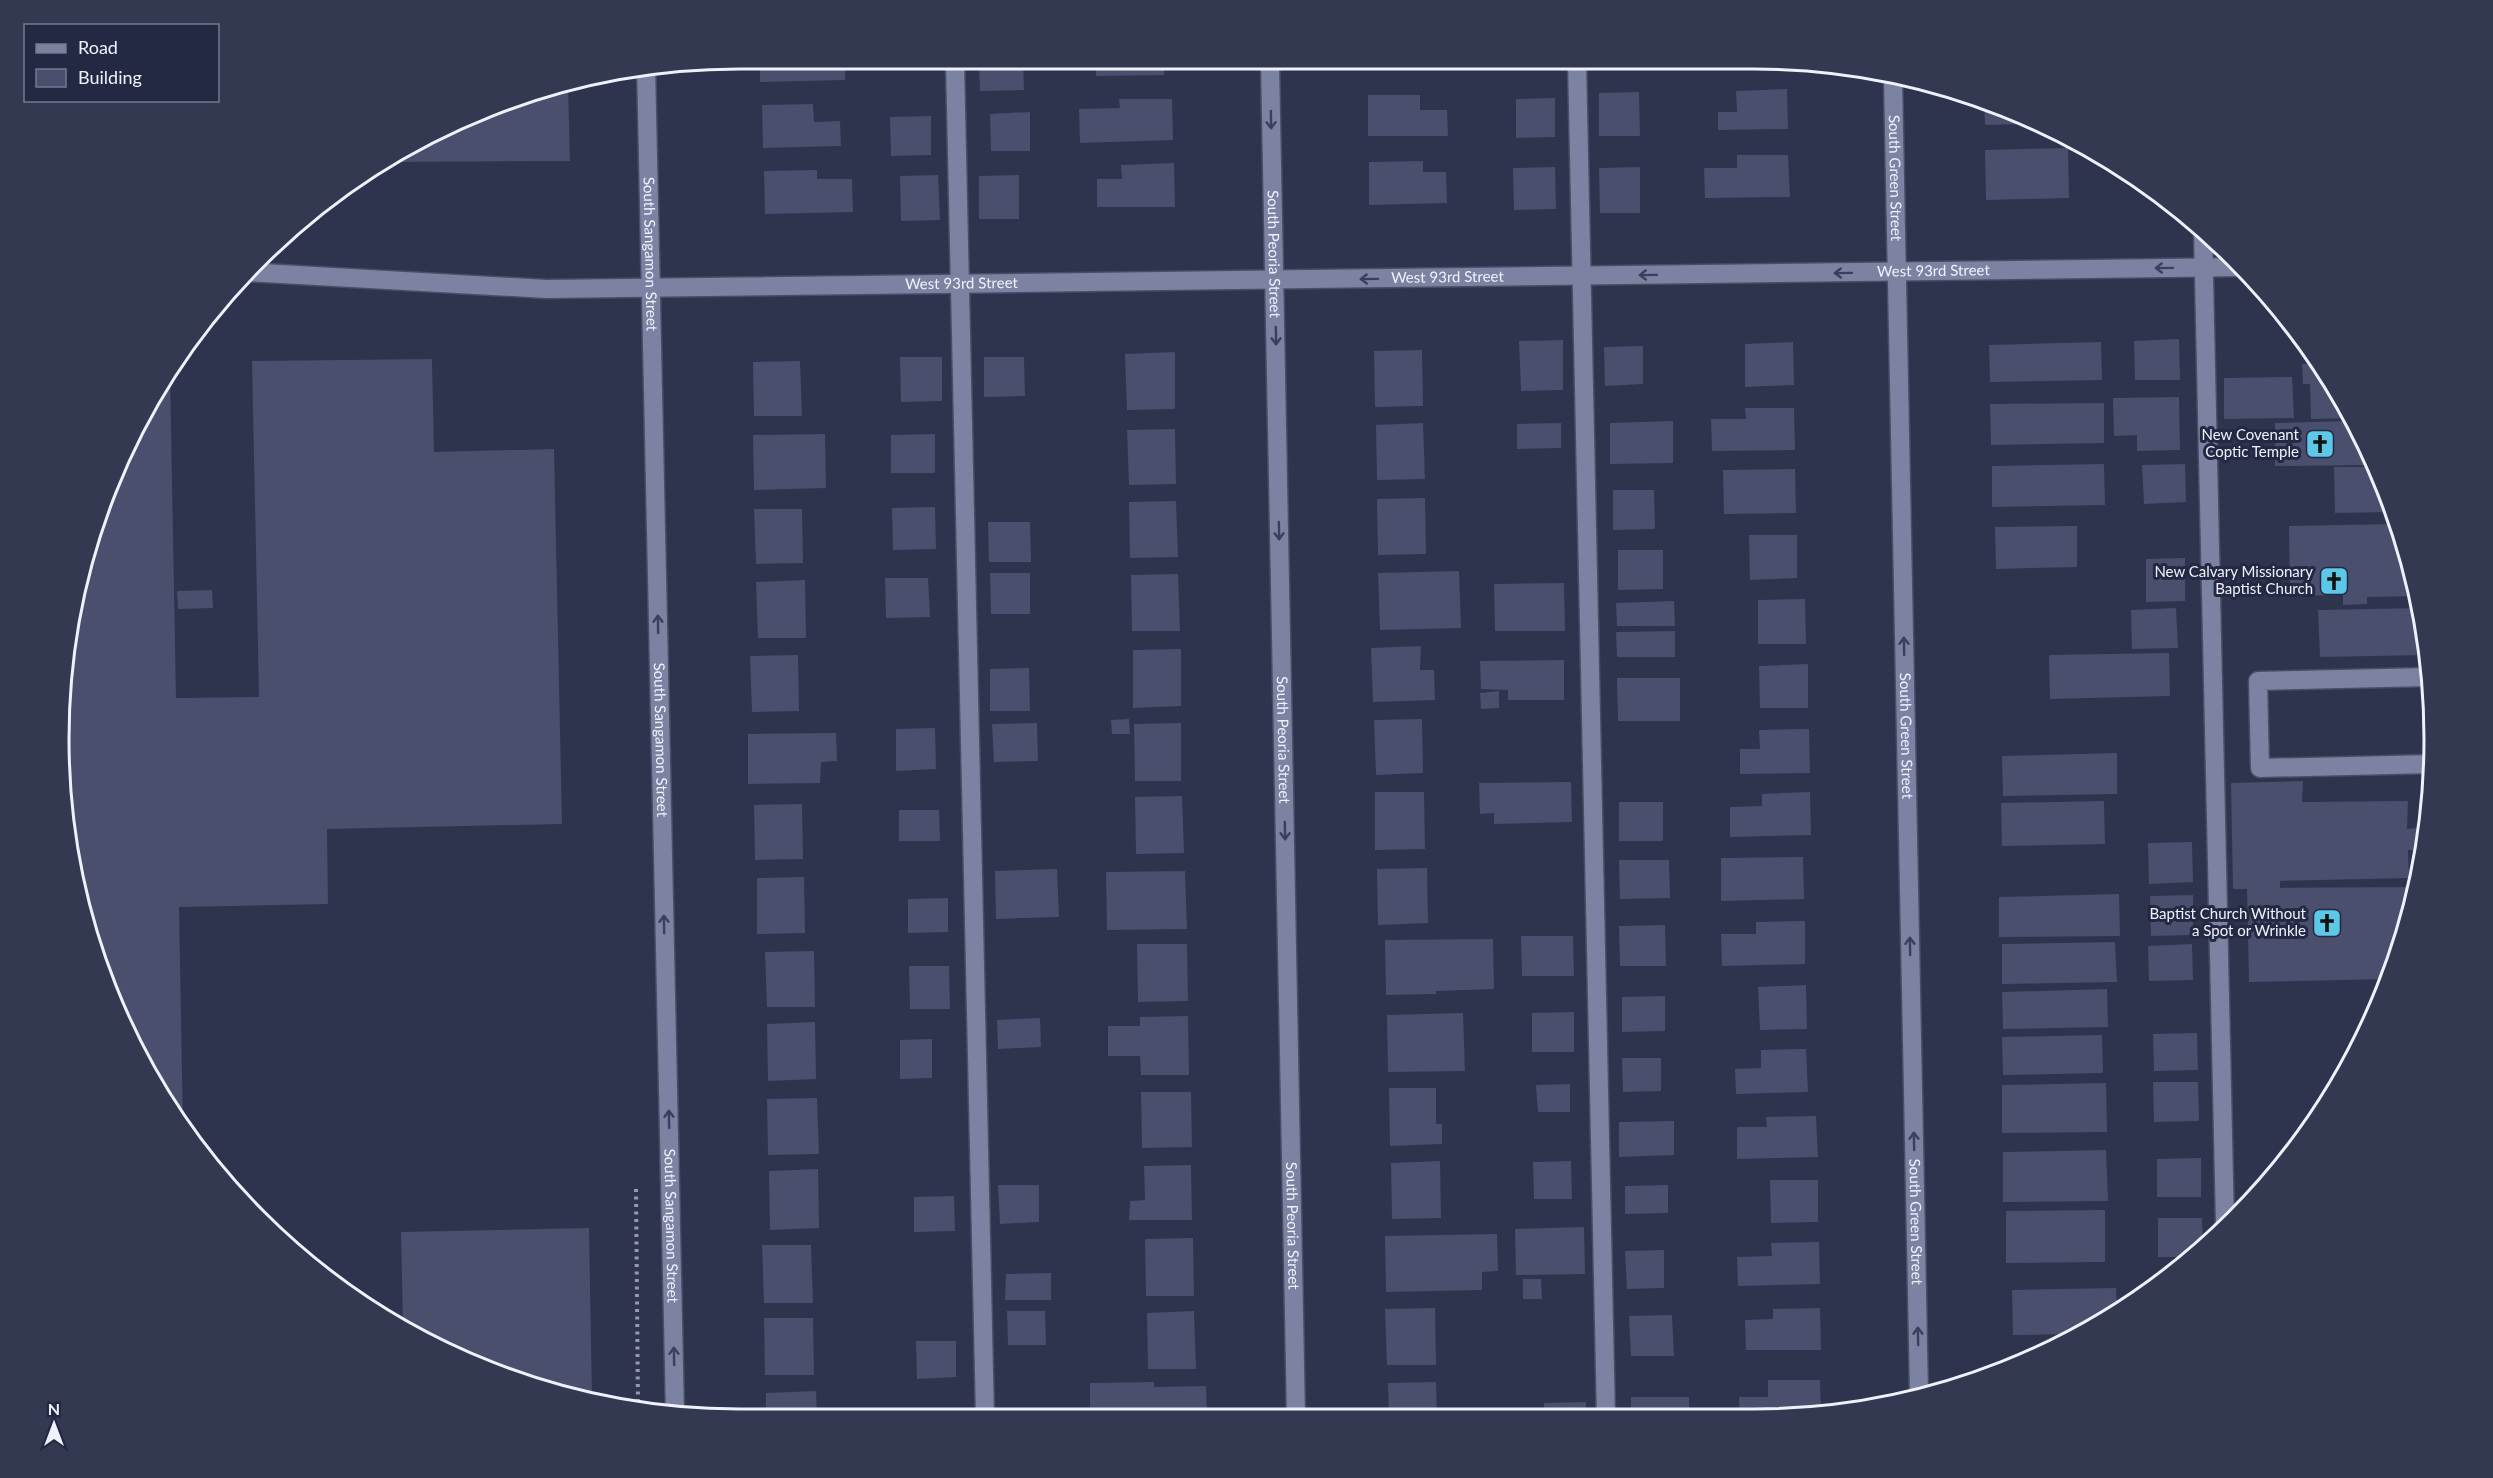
<svg xmlns="http://www.w3.org/2000/svg" width="2493" height="1478" font-family="Lato,sans-serif">
<style>
.building{fill:#494f6c}
.lines{fill:none;stroke-linecap:round;stroke-linejoin:round}
.minor-casing{stroke:#4a4e64;stroke-width:21}
.path{stroke:#969aac;stroke-width:4;stroke-dasharray:3 4.5;stroke-linecap:butt}
.minor{stroke:#7b82a2;stroke-width:18}
.oneway{stroke:#3a3f5b}
.labels{text-anchor:middle;stroke-width:6;stroke-linejoin:round;paint-order:stroke}
.street-label{font-size:15px;fill:#eff2fc;stroke:#242943}
.poi-label{font-size:15px;fill:#eff2fc;stroke:#242943;text-anchor:end}
.rim{fill:none;stroke:#eff2fc;stroke-width:3}
</style>
<rect width="100%" height="100%" fill="#2e334e"/>
<path class="building" d="M1734,60H1787V65H1734Z
M1418,61V69L1368,70V62Z
M1436,61H1462V65H1436Z
M1604,61H1645V68H1604Z
M1164,62V75L1096,76V63Z
M979,63H1023L1024,90L980,91Z
M760,64H845V80L760,82Z
M568,84L570,161L385,162L438,129L521,95Z
M1787,89L1788,129L1718,130V112H1737L1736,91Z
M1639,92L1640,136H1599V93Z
M1368,95H1420V110H1447L1448,136H1368Z
M1555,98V137L1516,138V99Z
M1119,99H1172L1173,140L1080,143L1079,109L1120,108Z
M1984,100L1991,104L2032,124L1985,125Z
M813,104L814,122L840,121L841,146L763,148L762,105Z
M1030,112V151H991L990,114Z
M931,116V155L891,156L890,117Z
M2068,148L2069,198L1986,200L1985,150Z
M1737,155H1788L1790,197L1705,198L1704,168H1737Z
M1423,161V172H1446L1447,203L1369,205V162Z
M1174,163L1175,207H1097V179H1122L1121,165Z
M1555,167L1556,209L1514,210L1513,168Z
M1640,167V213H1600L1599,168Z
M817,170V179H852L853,212L765,214L764,171Z
M938,175L940,220L901,221L900,176Z
M1019,175V219H979V176Z
M2179,339L2180,380H2135L2134,341Z
M1563,340V390L1521,391L1519,341Z
M1793,342L1794,385L1745,387V344Z
M2101,342L2102,380L1990,382L1989,345Z
M1643,346V384L1605,386L1604,347Z
M2310,349L2320,361L2350,418L2311,419L2310,384H2303L2302,364H2310Z
M1422,350L1423,406L1375,407L1374,351Z
M1175,352V409L1127,410L1125,354Z
M900,357H942V401L901,402Z
M984,357H1024L1025,396L984,397Z
M432,359L434,452L554,449L562,824L327,829L328,904L179,907L183,1128L129,1040L95,957L64,828L59,739L64,650L95,521L168,372H170L176,698L259,697L252,361Z
M800,361L802,416H754L753,362Z
M2292,377L2294,418L2224,419V378Z
M2179,397L2180,450L2137,451V435L2114,436L2113,398Z
M2104,403V443L1991,445L1990,404Z
M1745,408H1794L1795,450L1712,451L1711,419H1746Z
M1673,421V463L1610,464V423Z
M2352,421L2375,465L2275,466V423Z
M1423,423L1425,479L1377,480L1376,425Z
M1561,423V448L1517,449V424Z
M1175,429L1176,484L1129,485L1127,430Z
M825,434L826,488L754,490L753,435Z
M935,434V473H891V435Z
M2104,464L2105,505L1992,507V466Z
M2185,464L2186,502L2144,504L2142,465Z
M2334,467H2376L2383,479L2393,512L2335,513Z
M1795,469L1796,513L1724,514L1723,470Z
M1613,490H1654L1655,529L1613,530Z
M1425,498L1426,554L1378,555L1377,499Z
M1176,501L1178,557L1130,558L1129,502Z
M935,507L936,549L893,550L892,508Z
M754,509H802L803,563L756,564Z
M988,522H1030L1031,562H989Z
M2396,524L2418,596L2367,597V604L2343,605V595L2290,596L2289,526Z
M2077,526V567L1996,569L1995,527Z
M1749,535H1797V578L1750,580Z
M1618,550H1663V589L1618,590Z
M2185,558V601L2146,602V559Z
M1459,571L1461,628L1380,630L1378,573Z
M990,573H1030V614H991Z
M1178,574L1180,631H1132L1131,575Z
M885,578H928L930,617L886,618Z
M805,580L806,638H758L756,582Z
M1564,583L1565,631H1495L1494,584Z
M212,590L213,608L178,609L177,591Z
M1805,599L1806,644H1758V600Z
M1674,601L1675,626H1617L1616,603Z
M2176,608L2178,648L2132,649L2131,610Z
M2422,608L2426,655L2320,657L2318,610Z
M1675,631V657H1617L1616,632Z
M1421,646L1420,670H1434L1435,700L1373,702L1371,648Z
M1181,649V706L1133,708V650Z
M2169,653L2170,696L2050,699L2049,655Z
M798,655L799,711L752,712L750,656Z
M1564,660V700H1508V690L1481,689L1480,661Z
M1808,664V708H1760L1759,666Z
M1029,668L1030,711H990V669Z
M1617,678H1680V721H1618Z
M1499,691V708L1481,709L1480,693Z
M1129,719L1130,734H1112L1111,720Z
M1422,719L1423,773L1376,775L1374,720Z
M1037,723L1038,761L994,762L992,724Z
M1181,723V781H1135L1134,724Z
M935,728L936,769L896,771V729Z
M1809,729L1810,773L1740,774V749H1760L1759,730Z
M836,733L837,761L821,762L820,783L748,784V734Z
M2117,753V794L2003,796L2002,756Z
M2303,781L2302,802L2408,801L2407,829L2417,828L2418,851L2408,850L2409,878L2280,881V888H2258L2417,887L2389,979L2249,982L2247,889H2233L2231,783Z
M1571,782L1572,822L1494,824V813L1480,814L1479,783Z
M1375,792H1424L1425,849L1375,850Z
M1810,792L1811,835L1730,837V807L1762,806V794Z
M1182,796L1184,853L1136,854L1135,797Z
M2104,801L2105,844L2002,846L2001,803Z
M1619,802H1663V841H1619Z
M802,804L803,859L755,860L754,805Z
M899,810H939L940,841H899Z
M2192,842L2193,882L2149,884L2148,843Z
M1803,857L1804,899L1721,901V858Z
M1619,860H1669L1670,898L1620,899Z
M1427,868L1428,923L1378,925L1377,869Z
M1057,869L1059,917L996,919L995,871Z
M1185,871L1187,929L1107,930L1106,872Z
M804,877L805,933L757,934V878Z
M2119,894L2120,936L1999,937V897Z
M2193,895V935L2151,936L2150,896Z
M948,898V932L908,933V899Z
M1805,921V964L1722,966L1721,934H1756V922Z
M1665,925L1666,966H1620L1619,926Z
M1521,936H1573L1574,976H1522Z
M1493,939L1494,989L1436,991V994L1386,995L1385,940Z
M2115,942L2117,982L2002,984V944Z
M1137,944H1187L1188,1001L1138,1002Z
M2192,944L2193,980L2149,981L2148,946Z
M814,951L815,1007H767L765,952Z
M909,966H949L950,1009H910Z
M1806,985L1807,1029L1760,1030L1758,987Z
M2107,989L2108,1027L2003,1029L2002,992Z
M1665,996V1031L1622,1032V997Z
M1574,1012V1052H1532V1013Z
M1463,1013L1465,1071L1388,1072L1387,1015Z
M1188,1016L1189,1075H1141L1140,1056H1108V1026H1140V1017Z
M1040,1018L1041,1047L998,1049L997,1020Z
M815,1022L816,1079L768,1081L767,1024Z
M2197,1033L2198,1070L2154,1071L2153,1034Z
M2102,1035L2103,1073L2003,1075L2002,1037Z
M932,1039V1078L900,1079V1040Z
M1806,1049L1808,1092L1736,1094L1735,1069L1761,1068V1050Z
M1622,1058H1661V1091L1623,1092Z
M2153,1082H2198L2199,1121L2154,1122Z
M2106,1083L2107,1132L2002,1133V1085Z
M1570,1084V1112H1538L1536,1085Z
M1389,1088H1436V1124H1442V1144L1390,1146Z
M1141,1092H1191L1192,1147L1142,1148Z
M817,1098L819,1154L768,1155L767,1099Z
M1816,1116L1818,1157L1737,1159V1127H1767L1766,1117Z
M1674,1121V1155L1619,1157V1122Z
M2106,1150L2108,1201L2003,1202V1152Z
M2201,1158V1197H2157V1159Z
M1440,1161L1441,1218L1392,1219L1391,1163Z
M1571,1161L1572,1199H1534L1533,1162Z
M1191,1165L1192,1220H1129L1130,1201L1145,1200L1144,1166Z
M818,1169L819,1228L770,1230L769,1171Z
M1770,1180H1818V1222L1771,1223Z
M998,1185H1039V1222L1000,1224Z
M1668,1185V1213L1625,1214V1186Z
M954,1196L955,1231L914,1232V1197Z
M2105,1210V1262L2006,1263V1211Z
M2158,1218H2202L2203,1251L2194,1257H2158Z
M1584,1227L1585,1274L1516,1275L1515,1229Z
M589,1228L592,1398L520,1383L403,1326L401,1232Z
M1497,1234L1498,1271L1482,1272V1290L1386,1292L1385,1236Z
M1193,1238L1194,1296H1146L1145,1239Z
M1819,1242L1820,1284L1738,1286L1737,1257L1772,1256L1771,1243Z
M762,1245H811L813,1303H764Z
M1664,1250V1288L1627,1289L1625,1251Z
M1051,1273V1300H1005L1006,1274Z
M1523,1279H1541L1542,1299H1523Z
M2116,1288L2117,1312L2094,1328L2082,1334L2013,1335L2012,1290Z
M1435,1308L1436,1365H1387L1385,1309Z
M1820,1308L1821,1350H1746L1745,1320L1773,1319V1309Z
M1007,1311H1045L1046,1345H1008Z
M1194,1311L1196,1369H1148L1147,1313Z
M1672,1315L1674,1356H1631L1629,1316Z
M764,1318H813L814,1375H765Z
M916,1341H956V1377L917,1379Z
M1768,1380H1820L1821,1414L1799,1418H1740L1739,1397H1768Z
M1154,1382V1387L1206,1386L1207,1418H1090V1383Z
M1436,1382L1437,1418H1389L1388,1383Z
M816,1391L817,1418H766V1393Z
M1631,1397H1689V1418H1631Z
M1586,1402V1418H1544V1403Z
M1049,1408V1418H1009V1410Z"/>
<g class="lines">
<g class="minor-casing">
<g id="minor">
<path d="M1577,61L1606,1418"/>
<path id="s1" d="M1270,62L1296,1418"/>
<path d="M955,63L985,1418"/>
<path id="s2" d="M646,65L675,1414"/>
<path id="s3" d="M1893,79L1919,1394"/>
<path d="M2203,232L2225,1225"/>
<path id="s4" d="M246,272L547,289L2243,267"/>
<path d="M2428,677L2258,681L2260,768L2432,764"/>
</g>
</g>
<path class="path" d="M636,1189L638,1407"/>
<use href="#minor" class="minor"/>
</g>
<defs><path id="oneway-shaft" d="M-6 0H5M1.5-3L5.5 0L1.5 3" fill="none" stroke-width="1.6" stroke-linecap="round" stroke-linejoin="round" transform="scale(1.5)"/></defs>
<g class="oneway">
<use href="#oneway-shaft" transform="translate(1271 120) rotate(89)"/>
<use href="#oneway-shaft" transform="translate(2164 268) rotate(179)"/>
<use href="#oneway-shaft" transform="translate(1843 273) rotate(179)"/>
<use href="#oneway-shaft" transform="translate(1648 275) rotate(179)"/>
<use href="#oneway-shaft" transform="translate(1369 279) rotate(179)"/>
<use href="#oneway-shaft" transform="translate(1276 336) rotate(89)"/>
<use href="#oneway-shaft" transform="translate(1279 531) rotate(89)"/>
<use href="#oneway-shaft" transform="translate(658 624) rotate(-91)"/>
<use href="#oneway-shaft" transform="translate(1904 646) rotate(-91)"/>
<use href="#oneway-shaft" transform="translate(1285 831) rotate(89)"/>
<use href="#oneway-shaft" transform="translate(664 924) rotate(-91)"/>
<use href="#oneway-shaft" transform="translate(1910 946) rotate(-91)"/>
<use href="#oneway-shaft" transform="translate(669 1119) rotate(-91)"/>
<use href="#oneway-shaft" transform="translate(1914 1141) rotate(-91)"/>
<use href="#oneway-shaft" transform="translate(1918 1336) rotate(-91)"/>
<use href="#oneway-shaft" transform="translate(674 1356) rotate(-91)"/>
</g>
<defs>
<g id="church-square" transform="scale(1.5)"><rect x="-9" y="-9" width="18" height="18" rx="4" fill="#5cc7e7" stroke="#242943"/><path d="M-1.2-6h2.4v3.5h3.3v2.4h-3.3V6h-2.4V-.1h-3.3v-2.4h3.3Z" fill="#111"/></g>
</defs>
<g fill-rule="evenodd">
<use href="#church-square" x="2320" y="444"/>
<use href="#church-square" x="2334" y="581"/>
<use href="#church-square" x="2327" y="923"/>
</g>
<g class="labels">
<g class="street-label">
<text dy="5" stroke="none"><textPath href="#s3" startOffset="99">South Green Street</textPath></text>
<text dy="5" stroke="none"><textPath href="#s2" startOffset="189">South Sangamon Street</textPath></text>
<text dy="5" stroke="none"><textPath href="#s1" startOffset="192">South Peoria Street</textPath></text>
<text dy="5" stroke="none"><textPath href="#s4" startOffset="1688">West 93rd Street</textPath></text>
<text dy="5" stroke="none"><textPath href="#s4" startOffset="1202">West 93rd Street</textPath></text>
<text dy="5" stroke="none"><textPath href="#s4" startOffset="716">West 93rd Street</textPath></text>
<text dy="5" stroke="none"><textPath href="#s3" startOffset="657">South Green Street</textPath></text>
<text dy="5" stroke="none"><textPath href="#s2" startOffset="675">South Sangamon Street</textPath></text>
<text dy="5" stroke="none"><textPath href="#s1" startOffset="678">South Peoria Street</textPath></text>
<text dy="5" stroke="none"><textPath href="#s3" startOffset="1143">South Green Street</textPath></text>
<text dy="5" stroke="none"><textPath href="#s2" startOffset="1161">South Sangamon Street</textPath></text>
<text dy="5" stroke="none"><textPath href="#s1" startOffset="1164">South Peoria Street</textPath></text>
</g>
<g class="poi-label">
<text x="2299" y="440">New Covenant<tspan x="2299" dy="17">Coptic Temple</tspan></text>
<text x="2313" y="577">New Calvary Missionary<tspan x="2313" dy="17">Baptist Church</tspan></text>
<text x="2306" y="919">Baptist Church Without<tspan x="2306" dy="17">a Spot or Wrinkle</tspan></text>
</g>
</g>
<path d="M0 0H2493V1478H0ZM739 69H1754A670 670 0 0 1 2424 739V739A670 670 0 0 1 1754 1409H739A670 670 0 0 1 69 739V739A670 670 0 0 1 739 69Z" fill="#343952" fill-rule="evenodd"/>
<path class="rim" d="M739 69H1754A670 670 0 0 1 2424 739V739A670 670 0 0 1 1754 1409H739A670 670 0 0 1 69 739V739A670 670 0 0 1 739 69Z"/>
<rect x="24" y="24" width="195" height="78" fill="#242943" stroke="#75798d" stroke-width="1.5"/>
<rect x="36" y="44" width="30" height="9" fill="#7b82a2" stroke="#75798d" stroke-width="1.5"/>
<text x="78" y="54" font-size="18" fill="#eff2fc">Road</text>
<rect x="36" y="69" width="30" height="18" fill="#494f6c" stroke="#75798d" stroke-width="1.5"/>
<text x="78" y="84" font-size="18" fill="#eff2fc">Building</text>
<g transform="translate(54 1424)" stroke="#242943" stroke-width="4.5" paint-order="stroke">
<path d="M0-4.5L10 22L0 15L-10 22Z" fill="#eff2fc"/>
<text y="-9" font-size="16" font-weight="bold" text-anchor="middle" fill="#eff2fc">N</text>
</g>
</svg>
